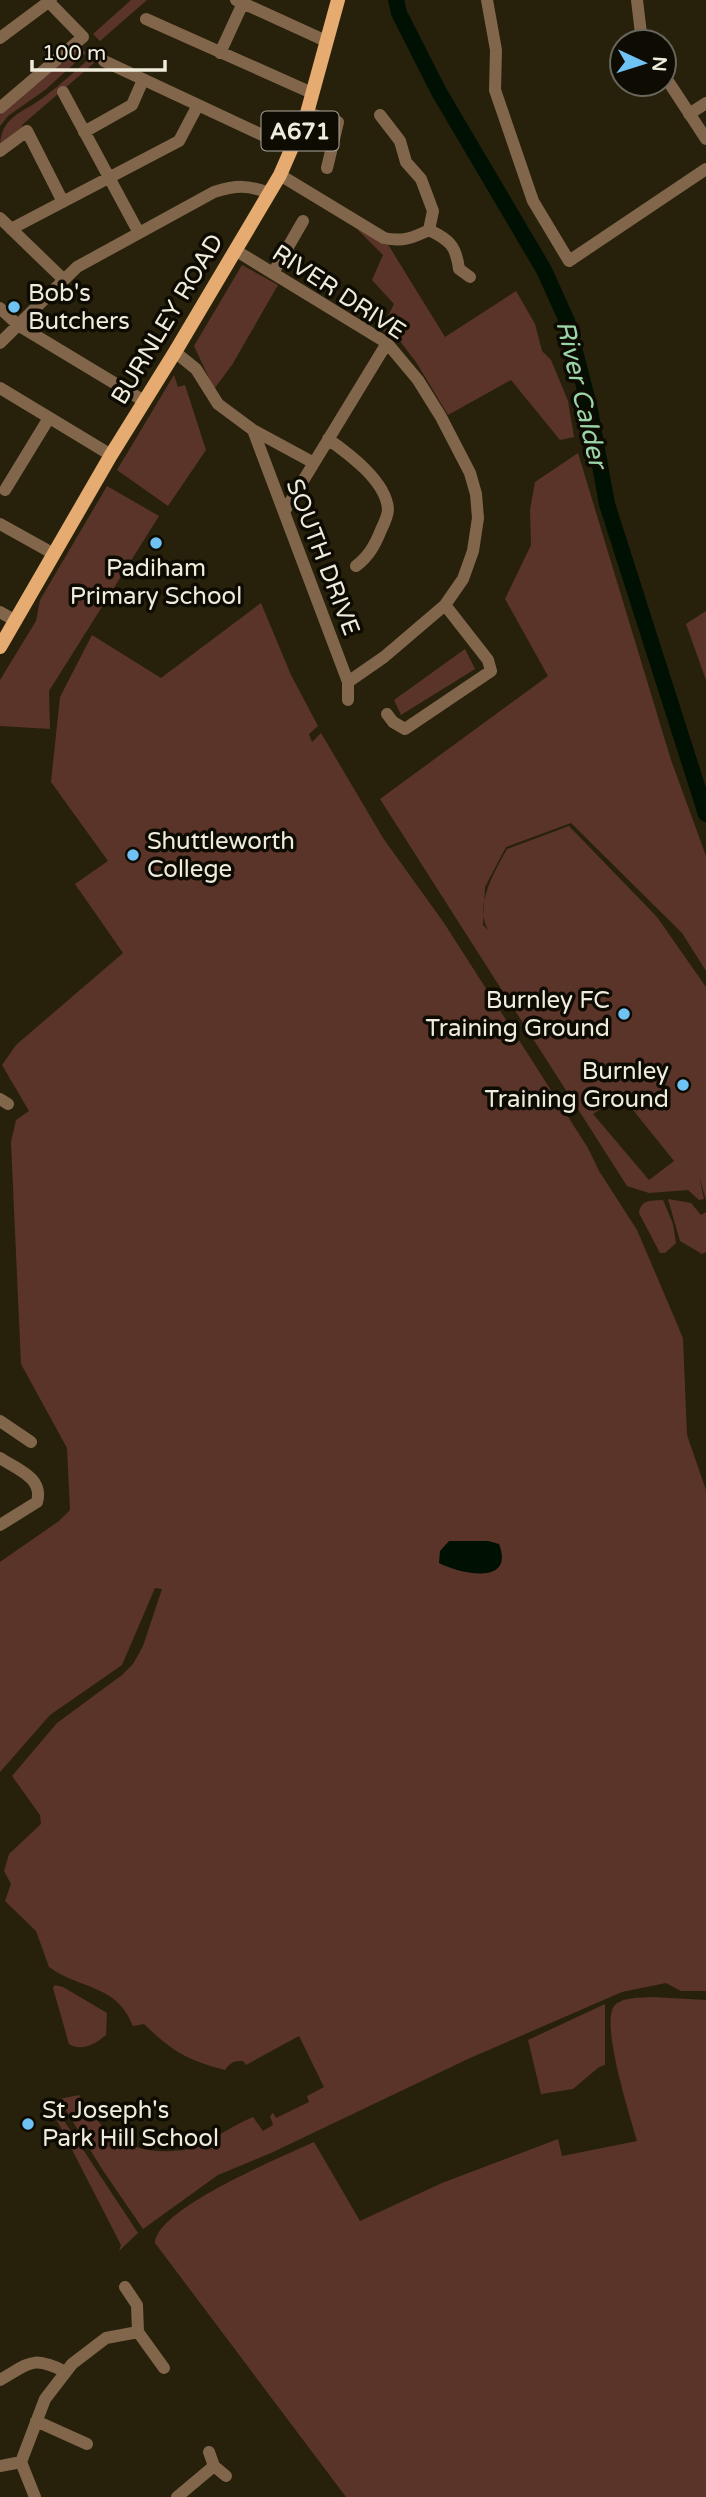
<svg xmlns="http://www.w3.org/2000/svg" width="706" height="2497" font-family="'Varela Round',sans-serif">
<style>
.green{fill:#5b3429;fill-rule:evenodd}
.water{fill:#001002}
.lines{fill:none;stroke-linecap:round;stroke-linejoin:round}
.river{stroke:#001002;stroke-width:16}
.minor{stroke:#82664b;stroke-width:12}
.major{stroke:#e5ab70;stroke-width:14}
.poi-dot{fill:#6fc2f4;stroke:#0e0b03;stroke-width:2.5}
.labels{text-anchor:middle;stroke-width:7;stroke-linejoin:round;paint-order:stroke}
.shield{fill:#0e0b03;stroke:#aca89c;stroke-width:2}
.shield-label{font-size:23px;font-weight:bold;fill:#efecde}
.street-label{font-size:24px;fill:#efecde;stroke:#0e0b03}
.poi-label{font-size:24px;fill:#efecde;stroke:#0e0b03;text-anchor:start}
.water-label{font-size:26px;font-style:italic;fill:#99d5a7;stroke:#0e0b03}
</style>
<rect width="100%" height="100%" fill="#27210b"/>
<path class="green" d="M131,0H147L100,41L93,34Z
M80,46L86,53L45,90L8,116L0,126V115Z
M90,58L94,63L22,125L23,129L0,148C0,116 23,113 44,97C60,85 75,71 90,58Z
M357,229L384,238L445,337L516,291L535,324L542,351L551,360L568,401L574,437L560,440L511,380L448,415L416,362L396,336L381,330L394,304L372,280L383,255Z
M242,265L278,285L232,365L214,389L194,346Z
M174,375L178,387L185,385L206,450L168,506L117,470Z
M578,453L671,760L706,856V971L682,933L571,823L506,847L485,887L483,925L488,930C474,905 495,871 507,849L569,826L657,917L706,987V1200L699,1176L704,1199L699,1200L688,1190L649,1193L627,1186L380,799L548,676L505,599L531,545L530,510L535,482ZM621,1095L674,1161L649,1180L593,1114Z
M107,486L159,516L49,691L50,729L0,726V680L36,621L40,600Z
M261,603L291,675L318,726L309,734L312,742L321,733L383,838L444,923L588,1148L599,1171L637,1230L683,1338L687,1435L706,1490V1991H681L666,1983L622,1992L470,2058L271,2153L218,2175L143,2229L102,2169L59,2099L79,2095C100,2131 128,2154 172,2151C177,2150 183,2151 188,2149C211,2142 231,2126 253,2117L263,2131L273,2125L270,2116L273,2113L276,2118L309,2102L307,2096L324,2087L299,2036L246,2065L243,2061C233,2061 231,2062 225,2070C187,2060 173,2052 144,2024L133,2026C117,1984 81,1990 49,1967L36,1931L5,1901L11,1884L4,1871L9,1854L41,1824L40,1815L12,1776L57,1723L122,1675L133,1664L143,1646L162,1589L155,1588L122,1665L50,1715L0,1772V1562L59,1521L70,1510L67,1448L21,1364L11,1142L16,1120L29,1111L2,1065L16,1045L123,953L75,884L108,861L51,782L60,697L92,635L161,678Z
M706,611V680L686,624Z
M465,649L475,669L401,715L394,700Z
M668,1199L691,1203L701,1215L706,1212V1252L702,1254L680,1241Z
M663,1200L673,1224L676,1243L665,1253H660L639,1213C641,1199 651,1201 663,1200Z
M55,1985L63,1987L107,2013L106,2035C96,2044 81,2052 69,2044L53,1988Z
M652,1997L706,2000V2497H346L155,2243C157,2208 282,2157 314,2142L360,2221L442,2183L558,2139L562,2156L637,2141C631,2119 599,2021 615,2005C623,1997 641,1998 652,1997Z
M605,2004V2065L599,2067L573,2089L541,2094L528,2040Z
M47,2101H51L138,2233L119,2251L121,2245Z"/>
<path class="water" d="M449,1541H488L499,1544C515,1586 460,1574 439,1563L440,1551Z"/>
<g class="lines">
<path class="river" d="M396,0L399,13L439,92L544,270L567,321L589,405L607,504L706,814"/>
<path class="minor" d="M236,0L326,41
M487,0L496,50L495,90L533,201L569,261L706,169
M637,0L642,42
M146,19L312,93
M0,38L51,0
M220,53L243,3
M104,61L292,149
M664,75L706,139
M63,92L139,233
M0,108L83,37L49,2
M307,113L338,122L327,168
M689,114L706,103
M380,115L400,141L406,162L421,179L433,211L429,230
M84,132L132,105L143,80
M0,151L27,131L63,202
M280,175L384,238C402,242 413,238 429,230C450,240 456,246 459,269L470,277
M0,218L63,279
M11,229L179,141L198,105
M235,250L387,343L418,380L441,417L470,473L476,494L478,518L473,551L463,579L445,605L384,657L348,682
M273,273L303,221
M0,308L18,325L144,401
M0,343L77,267L214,192C237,185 247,185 270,193
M175,352L196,369L218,404L253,430L314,463
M0,388L111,455
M253,430L348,682V700
M328,439C349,454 386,481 388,509C388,516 384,524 381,530C375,545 369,556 356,566
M5,490L49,418
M284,512L387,343
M0,524L54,554
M0,612L16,621
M387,714L393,722L405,729L491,671L488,660L445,605
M0,1099L8,1104
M0,1421L31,1442
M0,1458C17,1469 44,1478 37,1502L0,1525
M125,2287L137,2305L138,2332
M0,2380C30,2363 32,2355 66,2372
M36,2421L87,2444
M209,2452L214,2466L226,2476
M0,2466L21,2462
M35,2497L21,2462L45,2399L72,2364L106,2338L138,2332L164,2368
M177,2497L214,2466"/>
<path class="major" d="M0,647L111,455L175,352L280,175L307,113L338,0"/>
</g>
<g class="poi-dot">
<circle cx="14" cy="307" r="7"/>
<circle cx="156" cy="543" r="7"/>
<circle cx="133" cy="855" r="7"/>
<circle cx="624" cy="1014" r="7"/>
<circle cx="683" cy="1085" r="7"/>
<circle cx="28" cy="2124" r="7"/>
</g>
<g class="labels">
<rect class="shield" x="261.5" y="111.5" width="77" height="39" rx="5"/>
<g class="shield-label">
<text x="300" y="139">A671</text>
</g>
<g class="street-label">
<text transform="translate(339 292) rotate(33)" y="8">RIVER DRIVE</text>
<text transform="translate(167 319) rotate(-59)" y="8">BURNLEY ROAD</text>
<text transform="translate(323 557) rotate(69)" y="8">SOUTH DRIVE</text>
</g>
<g class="poi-label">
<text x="28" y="301">Bob's<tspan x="28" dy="28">Butchers</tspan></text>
<text x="156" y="576" text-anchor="middle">Padiham<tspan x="156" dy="28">Primary School</tspan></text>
<text x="147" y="849">Shuttleworth<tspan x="147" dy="28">College</tspan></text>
<text x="610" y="1008" text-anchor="end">Burnley FC<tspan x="610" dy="28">Training Ground</tspan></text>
<text x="669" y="1079" text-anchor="end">Burnley<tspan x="669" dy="28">Training Ground</tspan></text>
<text x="42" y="2118">St Joseph's<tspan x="42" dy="28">Park Hill School</tspan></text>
</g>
<g class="water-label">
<text transform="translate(582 394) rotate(77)" y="9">River Calder</text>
</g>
</g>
<g transform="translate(643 63) rotate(94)"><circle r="33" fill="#0e0b03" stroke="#68655b" stroke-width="2"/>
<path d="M0-5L12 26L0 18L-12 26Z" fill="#6fc2f4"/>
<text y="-10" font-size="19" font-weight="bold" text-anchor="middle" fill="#efecde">N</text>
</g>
<path d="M32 60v10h133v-10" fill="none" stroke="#efecde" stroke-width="3.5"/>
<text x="42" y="60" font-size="21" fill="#efecde" stroke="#0e0b03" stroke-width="5" paint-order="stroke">100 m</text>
</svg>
